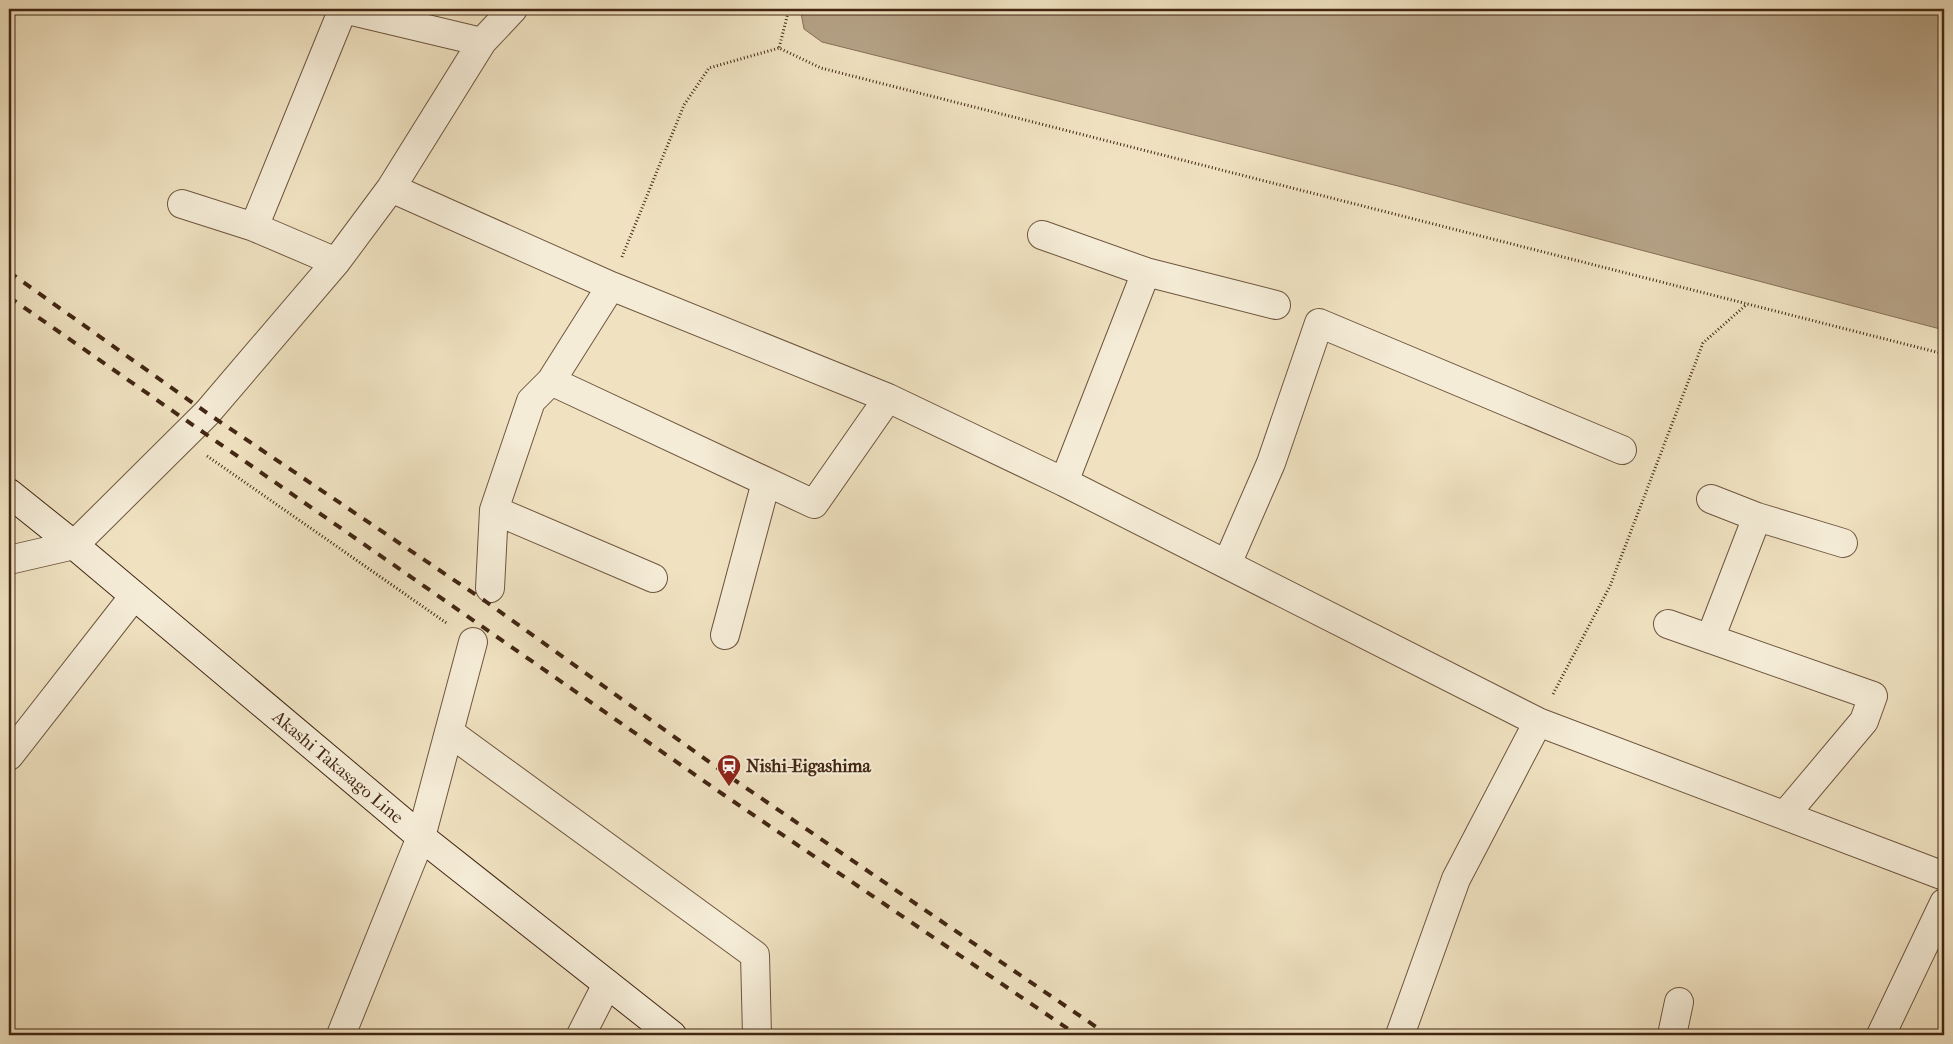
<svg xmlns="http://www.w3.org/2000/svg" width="1953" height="1044" font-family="'IM FELL French Canon',serif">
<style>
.water{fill:#b5a286;stroke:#877058}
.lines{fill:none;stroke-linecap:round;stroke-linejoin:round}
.minor-casing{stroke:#6e553e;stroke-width:30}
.secondary-casing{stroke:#422613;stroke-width:30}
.path{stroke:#422613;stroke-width:3;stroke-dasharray:1 2.5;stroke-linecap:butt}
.minor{stroke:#f5ecd7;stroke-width:28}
.secondary{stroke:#f5ecd7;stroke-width:28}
.rail{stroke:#422613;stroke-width:4;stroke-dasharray:9 9;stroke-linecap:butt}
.labels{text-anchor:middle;stroke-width:4.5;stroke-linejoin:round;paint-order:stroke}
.poi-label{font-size:18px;font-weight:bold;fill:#422613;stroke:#f5ecd7;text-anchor:start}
.street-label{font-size:18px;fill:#422613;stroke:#f5ecd7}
</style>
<rect width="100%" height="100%" fill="#f0e2c1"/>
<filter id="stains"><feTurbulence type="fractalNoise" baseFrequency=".004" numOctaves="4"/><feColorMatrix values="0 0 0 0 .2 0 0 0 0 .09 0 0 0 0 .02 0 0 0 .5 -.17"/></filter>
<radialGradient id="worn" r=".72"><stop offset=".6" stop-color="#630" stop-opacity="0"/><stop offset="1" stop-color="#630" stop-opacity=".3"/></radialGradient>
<path class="water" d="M804,9H1944V330L1398,186L822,42L804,29L801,13Z"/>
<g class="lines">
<g class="minor-casing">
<path id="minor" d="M343,9L482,42
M391,188L611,286L888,398L1064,482L1538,722L1944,876
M182,204L254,227L336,262
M254,227L343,9
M1042,235L1146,272L1276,305
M551,381L814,504L888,398
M1064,482L1146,272
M1711,499L1757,517L1843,543
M494,510L653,578
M9,560L74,545L207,413L336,262L391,188L482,42L513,9
M1227,564L1271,463L1319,323L1622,450
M490,588L494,510L531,401L551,381L611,286
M1668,624L1873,696L1864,721L1785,815
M725,635L766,482
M1710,639L1757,517
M449,732L755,955L757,1035
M9,756L134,596
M341,1035L421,837L473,642
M581,1035L607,984
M1400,1035L1456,879L1538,722
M1672,1035L1679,1002
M1881,1035L1944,903"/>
</g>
<g class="secondary-casing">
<path id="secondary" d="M9,493L74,545L421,837L672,1035"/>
</g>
<path class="path" d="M789,9L779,48L821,68L1944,354
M622,257L684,105L709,68L779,48
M207,456L448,624
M1553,694L1610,586L1703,343L1747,304"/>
<use href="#minor" class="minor"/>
<use href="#secondary" class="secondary"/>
<path class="rail" d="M9,272L207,413L485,601L733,779L1108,1035
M9,297L724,795L1077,1035"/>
</g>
<defs>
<g id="station-pin" transform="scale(1.25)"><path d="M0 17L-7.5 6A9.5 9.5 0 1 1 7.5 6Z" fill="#8f2418" stroke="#f5ecd7"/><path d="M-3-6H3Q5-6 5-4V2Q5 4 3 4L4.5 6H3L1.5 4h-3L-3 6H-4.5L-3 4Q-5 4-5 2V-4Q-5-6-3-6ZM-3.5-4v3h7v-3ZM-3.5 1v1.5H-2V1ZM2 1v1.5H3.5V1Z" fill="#fff"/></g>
</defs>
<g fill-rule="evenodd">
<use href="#station-pin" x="729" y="766"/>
</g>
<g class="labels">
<g class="poi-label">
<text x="746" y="772">Nishi-Eigashima</text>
</g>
<g class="street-label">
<text transform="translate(338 767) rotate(40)" y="6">Akashi Takasago Line</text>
</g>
</g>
<rect width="1953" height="1044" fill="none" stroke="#f0e2c1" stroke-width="30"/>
<rect x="10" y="10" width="1933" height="1024" fill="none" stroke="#422613" stroke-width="2.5"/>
<rect x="15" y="15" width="1923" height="1014" fill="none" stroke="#422613"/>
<rect width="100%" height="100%" filter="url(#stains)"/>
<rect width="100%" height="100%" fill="url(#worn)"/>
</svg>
